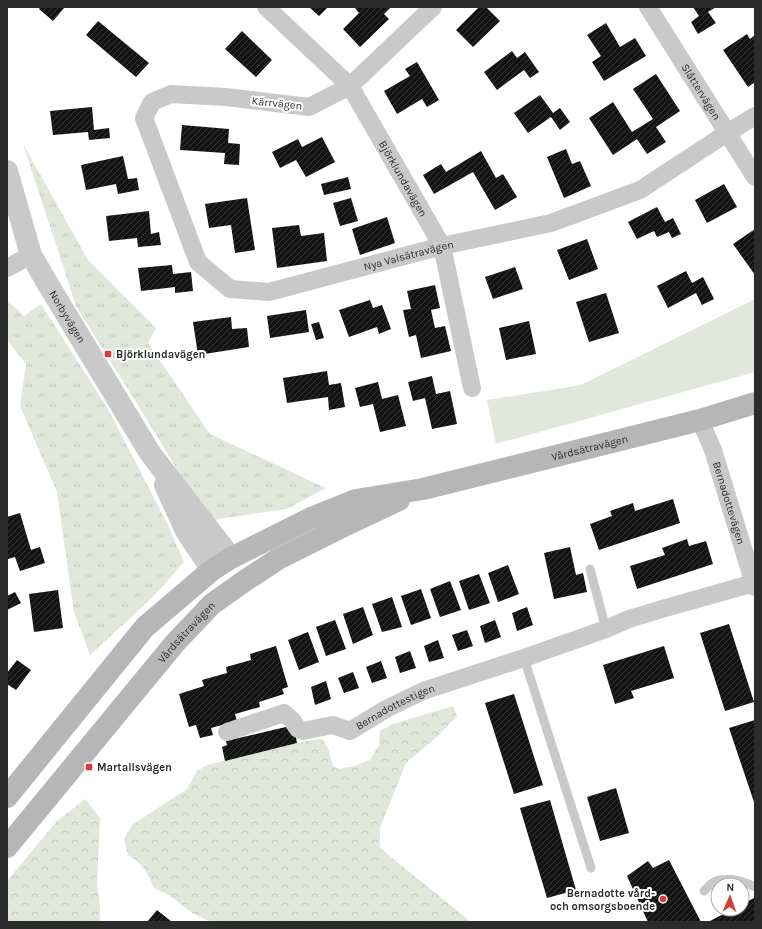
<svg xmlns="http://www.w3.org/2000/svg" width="762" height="929" font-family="Karla,sans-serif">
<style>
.grass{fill:url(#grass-tufts)}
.forest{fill:url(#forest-crowns)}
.green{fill:#e1e8da}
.building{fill:url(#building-hatch)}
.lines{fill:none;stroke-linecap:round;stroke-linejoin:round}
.service{stroke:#c9c9c9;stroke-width:9}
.minor{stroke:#c9c9c9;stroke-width:18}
.tertiary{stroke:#c9c9c9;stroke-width:22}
.secondary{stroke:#b6b6b6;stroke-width:22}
.poi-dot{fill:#d53b3b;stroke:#fff;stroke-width:1.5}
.labels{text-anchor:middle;stroke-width:4;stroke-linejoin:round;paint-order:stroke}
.street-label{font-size:11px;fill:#2c2c2c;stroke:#fff}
.poi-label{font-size:11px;font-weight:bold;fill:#2c2c2c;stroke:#fff;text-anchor:start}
</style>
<defs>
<pattern id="grass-tufts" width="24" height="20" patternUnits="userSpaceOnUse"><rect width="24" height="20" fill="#e1e8da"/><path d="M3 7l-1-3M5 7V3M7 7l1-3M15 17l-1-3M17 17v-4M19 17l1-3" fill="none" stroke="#c1c7bb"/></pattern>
<pattern id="forest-crowns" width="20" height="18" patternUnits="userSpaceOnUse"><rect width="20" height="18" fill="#e1e8da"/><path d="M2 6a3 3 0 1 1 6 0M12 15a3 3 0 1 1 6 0" fill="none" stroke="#c1c7bb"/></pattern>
<pattern id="building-hatch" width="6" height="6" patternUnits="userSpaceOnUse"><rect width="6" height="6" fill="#131313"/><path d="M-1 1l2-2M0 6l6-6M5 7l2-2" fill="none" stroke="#363636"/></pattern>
</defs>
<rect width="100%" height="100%" fill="#fff"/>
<path class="grass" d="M23,144L88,260L156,328L148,343L210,434L326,488L287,509L212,520L204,514L149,423L76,306Z
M7,300L24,316L41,304L108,409L168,525L184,562L153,597L90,655L74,612L57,492L20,406L26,364L7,340Z"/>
<path class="forest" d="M453,706L457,716L437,737L406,763L380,828V848L471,922H211L192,913L169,895L154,888C147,871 144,865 128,855L124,839L132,825L187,789L197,771L207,765L297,743L322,738L329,751L333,766L338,769L354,766L370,760L379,745L380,731L393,724Z
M85,799L100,818L97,884L100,907V922H7V881L57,821Z"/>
<path class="green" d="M755,299V372L496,444L487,400L581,385Z"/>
<path class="building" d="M40,7H65L53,21L39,9Z
M309,7H328L319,16Z
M356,7H391L384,14L389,19L360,47L343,29L359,13L355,8Z
M479,7H486L500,21L473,47L456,30Z
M693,7H716L708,12L716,23L698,34L691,22L699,16Z
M98,21L149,63L136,77L86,35Z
M606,23L620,47L635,38L646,56L604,81L592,62L601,56L587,35Z
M242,31L272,60L256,77L225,49Z
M747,34L750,39L755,35V82L748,87L723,50Z
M512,51L517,58L525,52L539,72L530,78L524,70L497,90L484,72Z
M417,62L439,100L427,107L422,99L397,114L384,91L410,76L405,69Z
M656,74L680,111L656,127L666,142L647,154L637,139L613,155L589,118L613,102L632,132L653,119L633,89Z
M540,95L553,113L560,108L570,122L560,130L551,117L528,133L514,113Z
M92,107L94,130L109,128L110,138L89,140L88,132L53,135L50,111Z
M182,125L229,129L228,143L240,144L239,165L224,164L225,153L180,150Z
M322,137L335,162L306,177L296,160L280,168L272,152L298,139L302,147Z
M566,149L572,164L580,161L591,186L564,198L547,157Z
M481,151L496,178L503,174L517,197L495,210L473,172L434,194L423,175L441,164L446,172Z
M123,156L128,179L137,178L139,190L118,194L116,184L86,190L81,165Z
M348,177L351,189L324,195L321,184Z
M724,184L737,207L707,223L695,200Z
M247,198L255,250L235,253L231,225L209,228L205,204Z
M351,198L358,221L340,226L333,203Z
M657,207L665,222L673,218L681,234L672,238L669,232L657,237L654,231L637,239L628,222Z
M149,211L151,234L159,232L161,245L138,247L137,238L109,241L106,216Z
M387,217L395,243L360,255L352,229Z
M299,225L301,236L324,233L327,261L277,268L272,228Z
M755,229V275L733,244Z
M587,239L598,269L569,280L557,250Z
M172,265L173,274L191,272L193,291L175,293V287L141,291L138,268Z
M515,267L523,289L493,299L485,277Z
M686,271L692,283L703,277L714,299L702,305L696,293L668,308L657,286Z
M435,285L440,308L431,310L435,328L445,326L451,351L421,358L416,335L409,337L403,310L411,309L407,291Z
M606,293L619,333L589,342L576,302Z
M370,300L373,308L382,305L391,329L379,334L377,327L349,337L339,310Z
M306,310L309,332L270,338L267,316Z
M231,317L232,329L247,328L249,347L198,355L193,322Z
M529,321L536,354L506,360L499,328Z
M319,322L324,338L316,340L311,324Z
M327,371L329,385L341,383L345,407L329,410L328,397L287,403L283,378Z
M432,376L436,394L450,391L457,424L432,429L425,398L413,401L408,382Z
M378,382L382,399L398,395L406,426L380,432L373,404L360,407L355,388Z
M673,499L680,523L599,550L590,524L612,516L610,511L633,503L635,511Z
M20,513L31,550L40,547L45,563L20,571L15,557L8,559L7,557V517Z
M687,539L689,546L706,541L713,564L637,589L630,566L665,555L662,548Z
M570,547L576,575L583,573L587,592L554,599L544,553Z
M508,565L519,594L498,602L488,573Z
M479,574L490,603L469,610L459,581Z
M450,581L461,610L440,617L430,589Z
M421,589L431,618L411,625L401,596Z
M58,590L63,628L34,632L29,594Z
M15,592L21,603L7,610V596Z
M392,597L402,627L382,632L372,604Z
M363,607L373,635L353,644L343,614Z
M527,607L533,625L517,631L512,613Z
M335,620L346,649L326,656L316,627Z
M495,620L501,637L485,643L480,626Z
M729,624L754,702L725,711L700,633Z
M467,630L473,646L458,651L452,635Z
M308,632L319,662L299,670L288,640Z
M438,640L444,658L429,662L424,646Z
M276,646L288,687L282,689L284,694L259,702L260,707L235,714L237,721L211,728L213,735L200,738L196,725L189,727L179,694L204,686L202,680L227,673L226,667L251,660L250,654Z
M664,646L674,678L631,691L634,698L615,704L603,665Z
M410,651L416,668L400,673L395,657Z
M17,660L31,670L16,690L7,684V673Z
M381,661L387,678L372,683L366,667Z
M353,672L359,688L344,693L338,678Z
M326,681L331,699L315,705L311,687Z
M514,694L543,785L514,794L485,703Z
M755,720V805L729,728Z
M290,726L295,732L297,743L225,761L222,747L227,745L226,741Z
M616,788L629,833L600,841L587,797Z
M550,800L576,890L547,898L520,808Z
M669,860L701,922H648L627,876L648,861L653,868Z
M754,898L755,922H708L733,909H742V904Z
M157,910L172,922H147Z"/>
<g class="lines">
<path class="service" d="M590,569L606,629
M524,658L591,868
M704,891C707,888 710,884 714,882C727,876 743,881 755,887"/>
<g class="minor">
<path id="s1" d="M266,7L350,86L442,246L472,388"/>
<path id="s2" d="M433,7L350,86L309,107L226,97L171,94L152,102L144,118L198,262L230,289L269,292L442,246L551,223L640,190L727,133L755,116"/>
<path id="s3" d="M648,7L755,177"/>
<path d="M7,268L31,255"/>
<path id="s4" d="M700,420L713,450L755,587"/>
<path id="s5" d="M227,732L284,713L292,720L298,729L303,731L333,725L350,731L386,709L423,691L524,658L606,629L629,619L662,609L754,583"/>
</g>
<g class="tertiary">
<path id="s6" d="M7,171L31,255L49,286L150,453L231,558"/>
<path d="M165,485L186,531L212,570"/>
</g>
<g class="secondary">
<path id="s7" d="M7,797L145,627L212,570L231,558L311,518L356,500L423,489L640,435L700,420L755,403"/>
<path id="s8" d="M7,847L175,643L212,604L246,580L278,559L348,524L399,500"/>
</g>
</g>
<g class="poi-dot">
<rect x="104" y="350" width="8" height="8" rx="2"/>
<rect x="85" y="763" width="8" height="8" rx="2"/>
<circle cx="663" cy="899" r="4"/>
</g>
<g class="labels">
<g class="street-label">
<text dy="4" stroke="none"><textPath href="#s3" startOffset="100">Slåttervägen</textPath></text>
<text transform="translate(277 103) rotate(6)" y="4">Kärrvägen</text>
<text dy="4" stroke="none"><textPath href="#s1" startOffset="222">Björklundavägen</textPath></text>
<text dy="4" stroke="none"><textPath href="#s2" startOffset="717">Nya Valsätravägen</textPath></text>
<text dy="4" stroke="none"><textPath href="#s6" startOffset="159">Norbyvägen</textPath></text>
<text dy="4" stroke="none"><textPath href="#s7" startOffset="707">Vårdsätravägen</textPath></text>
<text dy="4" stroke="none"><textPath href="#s4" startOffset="88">Bernadottevägen</textPath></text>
<text dy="4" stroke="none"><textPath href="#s8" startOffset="280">Vårdsätravägen</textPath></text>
<text dy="4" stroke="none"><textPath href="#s5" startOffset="187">Bernadottestigen</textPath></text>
</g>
<g class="poi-label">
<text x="116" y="358">Björklundavägen</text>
<text x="97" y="771">Martallsvägen</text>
<text x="655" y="897" text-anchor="end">Bernadotte vård-<tspan x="655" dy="13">och omsorgsboende</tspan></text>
</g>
</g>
<rect width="762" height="929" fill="none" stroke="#2c2c2c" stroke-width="16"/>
<g transform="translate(730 897) rotate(2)"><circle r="19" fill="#ffffff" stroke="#ababab"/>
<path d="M0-3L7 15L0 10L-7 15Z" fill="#d53b3b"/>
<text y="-6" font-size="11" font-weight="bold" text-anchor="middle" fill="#2c2c2c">N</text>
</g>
</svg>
